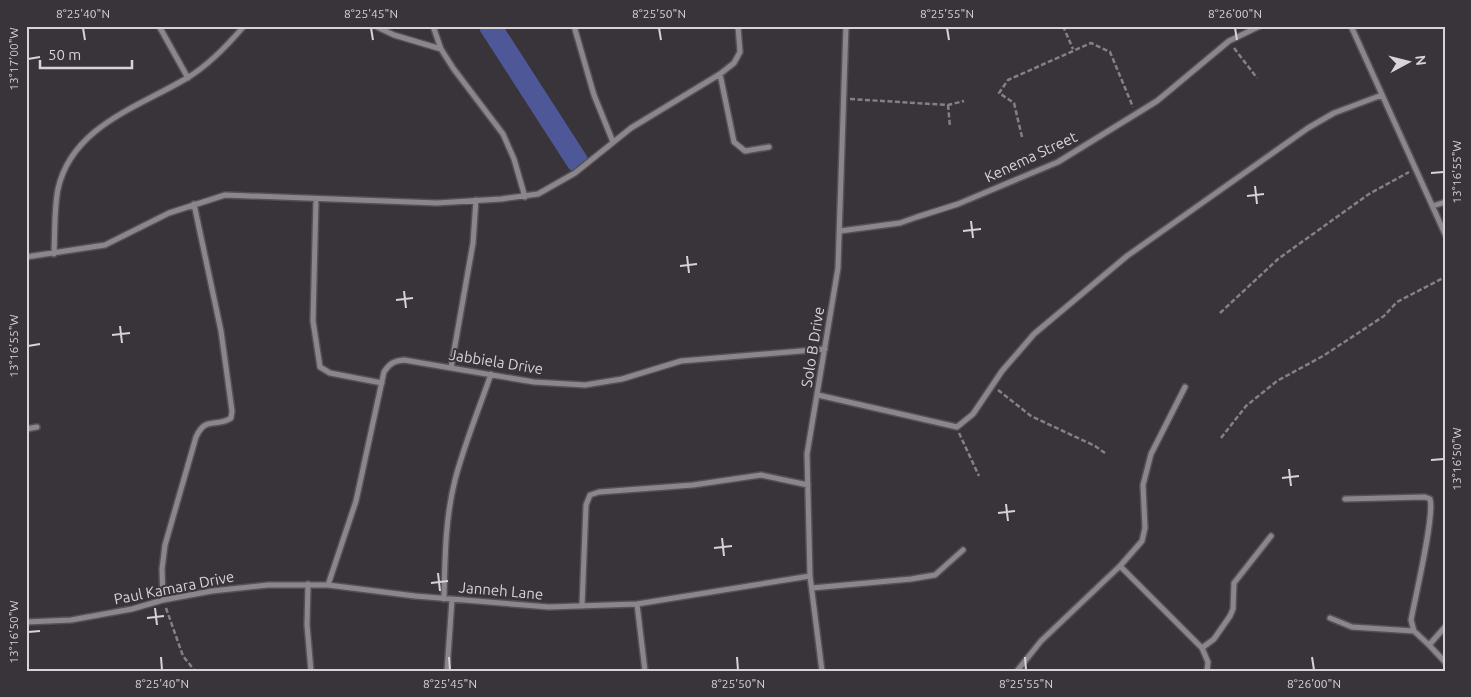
<svg xmlns="http://www.w3.org/2000/svg" width="1471" height="697" font-family="Ubuntu,sans-serif">
<style>
.lines{fill:none;stroke-linecap:round;stroke-linejoin:round}
.river{stroke:#4e5898;stroke-width:22}
.minor-casing{stroke:#545054;stroke-width:8}
.path{stroke:#858085;stroke-width:2.5;stroke-dasharray:5 2.5;stroke-linecap:butt}
.minor{stroke:#8b858c;stroke-width:5}
.ticks{fill:none;stroke:#d7d4d7;stroke-width:2}
.labels{text-anchor:middle;stroke-width:4;stroke-linejoin:round;paint-order:stroke}
.street-label{font-size:15px;fill:#d7d4d7;stroke:#39343a}
.neatline{fill:none;stroke:#d7d4d7;stroke-width:2}
.ticks-label{font-size:12px;text-anchor:middle;fill:#d7d4d7}
</style>
<rect width="100%" height="100%" fill="#39343a"/>
<g class="lines">
<path class="river" d="M490,26L577,161"/>
<g class="minor-casing">
<path id="minor" d="M159,26L188,78
M375,26L394,35L441,49
M433,26L441,49L453,68L503,134L514,159L525,197
M574,26L594,95L613,142
M1351,26L1445,234
M720,74L734,142L745,151L769,147
M316,199L313,321L320,367L330,373L382,383
M1433,206L1445,202
M840,231L900,223L917,217L958,204L1058,162L1157,101L1229,41L1260,26
M54,254C55,232 54,209 58,189C72,126 139,107 187,78C209,65 227,46 244,26
M26,257L105,245L169,213L225,195L437,203L501,199L538,194L575,173L631,128L720,74L734,63L740,52L738,26
M451,368L473,243L476,200
M818,395L957,427L973,414L1002,371L1034,334L1127,256L1308,128L1334,113L1382,95
M26,429L37,427
M1345,499L1425,497L1430,499C1435,515 1415,598 1411,620L1414,631L1429,645
M1120,566L1142,541L1145,528L1143,485L1151,454L1185,387
M308,584L307,625L311,671
M328,585L356,501L384,372C390,363 394,361 404,360L534,382L585,385L622,379L681,361L825,349
M812,588L911,579L935,575L963,550
M444,599C445,559 445,519 455,480C464,445 479,409 491,374
M163,600L162,569L165,545L196,437C206,415 217,428 231,418L232,411L221,331L194,204
M637,604L645,671
M582,606L586,505L590,495L599,492L693,485L761,475L808,485
M1330,618L1352,627L1414,631
M26,622L71,620L132,609L163,600L212,591L268,585H328L415,596L549,607L637,604L810,576
M1445,627L1429,645L1445,662
M1202,648L1214,639L1230,616L1233,609L1234,583L1271,536
M447,671L452,599
M822,671L810,576L807,454L838,268L846,26
M1017,671L1041,641L1120,566L1202,648L1208,662L1207,671"/>
</g>
<path class="path" d="M1063,26L1073,49
M1234,48L1257,78
M850,99L948,105L964,101
M948,105L950,127
M1022,137L1014,103L999,93L1008,80L1091,43L1110,52L1133,107
M1220,313L1278,259L1369,194L1409,172
M998,390L1031,416L1095,446L1105,453
M959,433L979,476
M1221,438L1246,406L1277,381L1323,356L1384,316L1397,302L1445,277
M166,608L183,656L195,671"/>
<use href="#minor" class="minor"/>
</g>
<path class="ticks" d="M83,28L85,40M371,28L373,40M659,28L661,40M947,28L949,40M1235,28L1237,40M28,59L40,57M1431,173L1444,172M1255,186L1257,204M1247,196L1264,194M971,221L973,238M963,231L981,229M687,256L689,273M680,266L697,264M404,291L406,308M396,300L413,298M120,326L122,343M112,335L130,333M28,346L40,344M1431,460L1444,459M1289,469L1291,486M1282,478L1299,476M1006,504L1008,521M998,513L1015,511M722,538L724,556M714,548L732,546M438,573L440,591M431,583L448,581M155,608L157,625M147,618L164,616M28,632L40,631M161,657L162,670M449,657L450,670M737,657L738,670M1025,657L1026,670M1312,657L1314,670"/>
<g class="labels">
<g class="street-label">
<text transform="translate(1031 157) rotate(-25)" y="5">Kenema Street</text>
<text transform="translate(813 347) rotate(-81)" y="5">Solo B Drive</text>
<text transform="translate(496 362) rotate(9)" y="5">Jabbiela Drive</text>
<text transform="translate(174 588) rotate(-11)" y="5">Paul Kamara Drive</text>
<text transform="translate(501 591) rotate(5)" y="5">Janneh Lane</text>
</g>
</g>
<rect width="1471" height="697" fill="none" stroke="#39343a" stroke-width="55"/>
<g transform="translate(1408 62) rotate(83)" stroke="#39343a" stroke-width="4" paint-order="stroke">
<path d="M0-4L9 19L0 12L-9 19Z" fill="#d7d4d7"/>
<text y="-8" font-size="14" font-weight="bold" text-anchor="middle" fill="#d7d4d7">N</text>
</g>
<path d="M40 60v8h92v-8" fill="none" stroke="#d7d4d7" stroke-width="2.5"/>
<text x="48" y="60" font-size="15" fill="#d7d4d7" stroke="#39343a" stroke-width="4" paint-order="stroke">50 m</text>
<rect x="28" y="28" width="1416" height="642" class="neatline"/>
<g class="ticks-label">
<text x="83" y="18">8°25'40"N</text>
<text x="371" y="18">8°25'45"N</text>
<text x="659" y="18">8°25'50"N</text>
<text x="947" y="18">8°25'55"N</text>
<text x="1235" y="18">8°26'00"N</text>
<text transform="translate(14 59) rotate(-90)" y="4">13°17'00"W</text>
<text transform="translate(1457 172) rotate(-90)" y="4">13°16'55"W</text>
<text transform="translate(14 346) rotate(-90)" y="4">13°16'55"W</text>
<text transform="translate(1457 459) rotate(-90)" y="4">13°16'50"W</text>
<text transform="translate(14 632) rotate(-90)" y="4">13°16'50"W</text>
<text x="162" y="688">8°25'40"N</text>
<text x="450" y="688">8°25'45"N</text>
<text x="738" y="688">8°25'50"N</text>
<text x="1026" y="688">8°25'55"N</text>
<text x="1314" y="688">8°26'00"N</text>
</g>
</svg>
